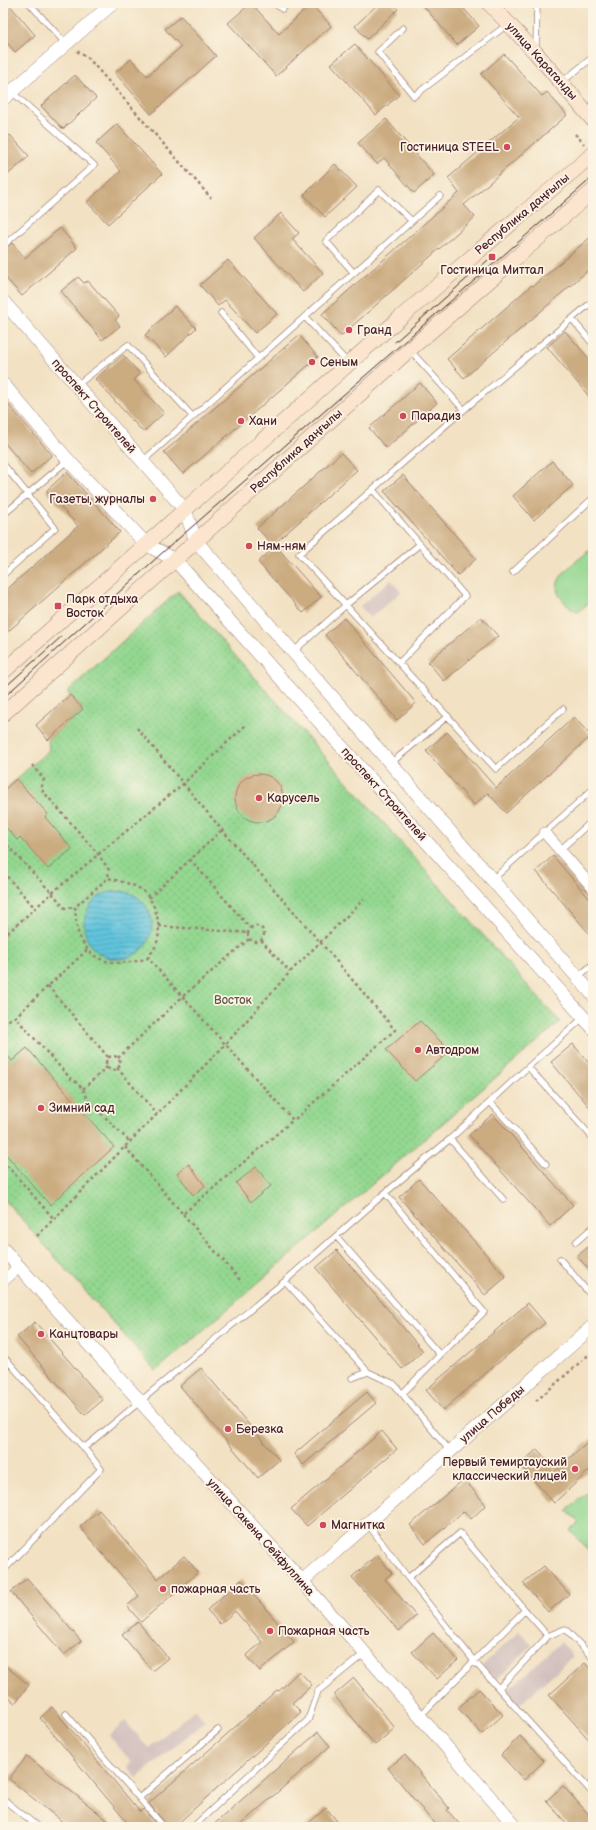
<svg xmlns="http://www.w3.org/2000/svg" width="596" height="1830" font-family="'Balsamiq Sans',sans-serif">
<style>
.industrial{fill:#d1bfbd}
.park{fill:url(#park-dots);stroke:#6e7b5e}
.pitch{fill:#93d790;stroke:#6e7b5e}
.water{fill:url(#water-rules);stroke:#557284}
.building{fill:#cbab80}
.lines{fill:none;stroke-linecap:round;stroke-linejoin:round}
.service-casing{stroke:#9e8076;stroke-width:7}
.minor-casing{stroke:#9e8076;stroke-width:12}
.tertiary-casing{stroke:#9e8076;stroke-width:14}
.secondary-casing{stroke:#9e8076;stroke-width:16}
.path{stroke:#9e8076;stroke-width:2.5;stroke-dasharray:3 3;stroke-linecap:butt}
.service{stroke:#fff;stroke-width:5.5}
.minor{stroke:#fff;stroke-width:11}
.tertiary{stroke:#fff;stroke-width:13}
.secondary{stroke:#fbe5cf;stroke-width:15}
.tram{stroke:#4a1f2b;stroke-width:1}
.poi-dot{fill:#d1495b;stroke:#fcf5e5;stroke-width:1.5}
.labels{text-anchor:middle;stroke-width:3.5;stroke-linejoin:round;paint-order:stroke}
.street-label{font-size:12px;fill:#4a1f2b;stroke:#fcf5e5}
.poi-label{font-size:12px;fill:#4a1f2b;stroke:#fcf5e5;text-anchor:start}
.park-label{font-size:12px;fill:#605649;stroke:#fcf5e5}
</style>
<defs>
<pattern id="park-dots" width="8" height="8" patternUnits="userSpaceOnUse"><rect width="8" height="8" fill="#93d790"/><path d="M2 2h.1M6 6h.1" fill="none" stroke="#80b87c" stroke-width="1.8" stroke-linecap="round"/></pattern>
<pattern id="water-rules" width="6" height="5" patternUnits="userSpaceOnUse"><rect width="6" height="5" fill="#60c5dd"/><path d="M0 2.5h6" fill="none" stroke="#519fb3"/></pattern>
</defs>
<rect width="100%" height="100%" fill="#fcf5e5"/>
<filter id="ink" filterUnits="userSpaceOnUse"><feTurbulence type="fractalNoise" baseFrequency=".025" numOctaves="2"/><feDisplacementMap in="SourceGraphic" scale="8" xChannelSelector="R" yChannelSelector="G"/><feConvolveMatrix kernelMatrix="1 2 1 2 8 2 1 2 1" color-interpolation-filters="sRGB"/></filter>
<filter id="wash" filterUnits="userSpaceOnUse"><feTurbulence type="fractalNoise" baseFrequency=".012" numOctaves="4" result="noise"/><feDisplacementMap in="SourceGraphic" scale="16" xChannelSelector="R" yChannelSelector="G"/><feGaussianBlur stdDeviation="0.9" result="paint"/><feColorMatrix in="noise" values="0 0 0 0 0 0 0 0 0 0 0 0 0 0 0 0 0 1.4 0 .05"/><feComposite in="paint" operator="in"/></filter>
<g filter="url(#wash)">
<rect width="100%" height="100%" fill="#f2e1c2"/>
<path class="industrial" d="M391,580L401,592L370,618L360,606Z
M519,1631L533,1645L496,1680L482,1666Z
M561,1642L573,1656L518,1706L506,1692Z
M195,1709L205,1721L137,1778L127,1766L132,1762L109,1736L125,1721L149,1748Z"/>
<path class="park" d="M178,591L560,1022L156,1371L3,1198V791L49,750L48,740L83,709L67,692Z"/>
<path class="pitch" d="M593,548V599L578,612C570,610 567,605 562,599C544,580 580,559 593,548Z
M593,1487V1556L570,1530L579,1523L567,1510Z"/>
<path class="water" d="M84 925a34 34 0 1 1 68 0a34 34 0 1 1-68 0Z"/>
<g id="blocks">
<path class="building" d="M3,3H8L35,35L15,52L3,38Z
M251,3L279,34L311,4L331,26L276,76L228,23Z
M379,3H392L398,9L367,39L355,26Z
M421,3H459L479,26L457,45Z
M181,16L216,56L151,114L115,73L131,59L147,76L181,47L165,29Z
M355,44L399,95L376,115L331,64Z
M504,54L542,96L547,92L567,115L464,205L475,217L341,336L322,314L459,193L448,178L519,117L481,74Z
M75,75L96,98L63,129L41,106Z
M386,119L434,175L414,193L384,158L377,164L358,143Z
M117,124L162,174L108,224L87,202L121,171L96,143Z
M10,135L29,156L3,179V141Z
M335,164L357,187L325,217L304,195Z
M281,213L299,233L292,239L323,273L303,292L254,238Z
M60,228L77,248L22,296L3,275V250L12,243L25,258Z
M593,235V266L464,378L447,359L532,285L533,286Z
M228,260L277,314L255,333L225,300L218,306L200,285Z
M78,277L84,283L88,281L119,316L115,320L120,326L102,340L61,291Z
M175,306L196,328L166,357L145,335Z
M565,331L593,363V401L547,347Z
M299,335L318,357L183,474L164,452Z
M123,355L140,374L134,380L164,413L143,432L95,379Z
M420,383L437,403L386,448L369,428Z
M3,398L52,455L31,474L3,441Z
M341,453L357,470L273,545L257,528Z
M552,461L573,485L534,520L513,496Z
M67,472L120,532L3,636V593L78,526L46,491Z
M403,475L476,559L458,575L384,491Z
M276,546L321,597L303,613L258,562Z
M481,617L498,636L444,681L428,662Z
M344,618L416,703L397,720L325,635Z
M70,695L83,709L48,740L36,725Z
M574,717L591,736L506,813L488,793L474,805L426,751L447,732L496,788Z
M235 798a24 24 0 1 1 48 0a24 24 0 1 1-48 0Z
M16,779L48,814L45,817L72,849L48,869L20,837L17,840L3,824V791Z
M553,856L593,903V938L536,871Z
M420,1021L450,1051L415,1081L386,1050Z
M573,1044L593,1068V1111L551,1062Z
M27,1048L114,1147L50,1205L3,1151V1050L12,1061Z
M493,1114L573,1205L550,1226L469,1135Z
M189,1164L205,1186L193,1195L177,1173Z
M256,1167L271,1186L251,1202L236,1183Z
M419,1179L506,1277L485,1295L399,1197Z
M593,1243V1274L577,1256Z
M337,1250L423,1351L402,1369L316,1268Z
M528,1303L545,1323L443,1410L426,1390Z
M35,1322L103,1400L85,1415L17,1337Z
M201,1368L279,1460L258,1478L180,1386Z
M367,1392L376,1403L303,1465L294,1454Z
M382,1431L397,1449L307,1526L291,1509Z
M593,1437V1467L554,1503L520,1465L537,1449L556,1470Z
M464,1479L486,1505L471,1519L464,1511L425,1544L410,1525Z
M99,1510L158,1579L184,1556L198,1572L141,1622L127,1606L139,1596L80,1527Z
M377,1555L392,1573L385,1579L416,1616L399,1631L352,1577Z
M544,1566L569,1594L548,1612L523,1583Z
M27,1578L81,1641L64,1655L11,1592Z
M241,1580L294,1642L260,1671L246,1656L262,1642L235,1611L220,1624L207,1610Z
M138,1622L168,1658L152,1671L122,1635Z
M433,1633L458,1660L437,1679L412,1652Z
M585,1663L593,1672V1744L549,1695Z
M3,1664L29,1685L15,1703L3,1693Z
M299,1671L312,1685L292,1703L301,1712L174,1827H168L149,1803L277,1690L279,1691Z
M354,1678L395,1728L375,1745L334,1695Z
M479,1689L503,1715L482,1734L458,1708Z
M52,1707L140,1812L143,1809L158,1827H131L40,1718Z
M318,1732L330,1746L238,1827H211Z
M520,1736L544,1761L524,1780L501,1755Z
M405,1755L449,1808L447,1810L462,1827H437L388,1768Z
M27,1756L116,1827H69L9,1779Z
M563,1786L593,1819V1827H570L546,1801Z
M326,1808L342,1827H304Z"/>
</g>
</g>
<g filter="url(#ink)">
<use href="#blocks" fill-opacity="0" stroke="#9e8076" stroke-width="1"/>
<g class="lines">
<g class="service-casing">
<path id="service" d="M29,3L66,44
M274,3L282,9L288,3
M403,28L378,52L414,96L508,24
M536,49L537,3
M562,82L593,57
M3,246L94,165L12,92
M354,273L326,241L379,190L412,221
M221,313L258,358
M305,317L348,363
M572,319L593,344
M410,350L464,410
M77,385L128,345L193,417
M143,461L440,196
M3,464L55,528L3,575
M373,490L465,596L399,663
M3,515L68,460
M513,572L593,498
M294,651L346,605L420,544
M563,709L496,769L299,554L447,424L593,301
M391,763L448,716
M560,850L593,820
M493,879L593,789
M578,977L593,964
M584,1017L528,1067L593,1138
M490,1102L546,1164
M450,1139L503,1199
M385,1193L450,1139L528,1067
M576,1242L593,1227
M560,1259L593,1298
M285,1281L385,1193L484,1312L440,1355L336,1236
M3,1364L7,1360L84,1448L285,1281L368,1372L394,1384L450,1451
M352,1378L368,1372
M402,1394L440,1355
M367,1523L408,1578L474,1661L420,1716
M3,1571L101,1469L84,1448
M408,1578L460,1533L525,1610L474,1661L588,1788L593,1782
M525,1610L548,1636L565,1629L593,1658
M499,1688L548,1636
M66,1714L139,1798
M588,1788L593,1793
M3,1799L38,1827
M164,1827L139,1798L218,1730
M193,1827L308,1720L318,1691L365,1653"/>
</g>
<g class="minor-casing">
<path id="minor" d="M545,833L593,888
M3,1281L19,1267"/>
</g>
<g class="tertiary-casing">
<path id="tertiary" d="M3,99L113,3
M3,301L185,510L196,541L593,995
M3,384L68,460L146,544L175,560L593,1028
M3,1249L302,1581L516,1827
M302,1581L593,1326"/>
</g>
<g class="secondary-casing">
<path id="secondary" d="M489,3L536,53L593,120
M3,672L401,317L593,154
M3,714L409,350L593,191"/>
</g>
<path class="path" d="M77,51L89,59L211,198
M575,134L584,144
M137,728L222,830L321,943L395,1030L294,1120
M32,765L44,779L41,789L98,854L109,870L108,878
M3,841L52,893L184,783L247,724
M190,859L250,928
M3,872L35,908
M149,898L222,830
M159,926L248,933
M248 934a8 8 0 1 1 16 0a8 8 0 1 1-16 0Z
M3,937L52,893L65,908L75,907
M261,940L290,972
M87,950L15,1017L71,1079C80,1084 84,1090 88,1100L130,1142
M48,986L108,1057
M3,1021L4,1022L15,1017
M106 1063a7 7 0 1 1 14 0a7 7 0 1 1-14 0Z
M118,1058L182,997L249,939
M117,1068L157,1114
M83,1089L107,1067
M125,1147L183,1214L293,1120L148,958C150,954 154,950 156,945C163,929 156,902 143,891C135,884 118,881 108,878L75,907C76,915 76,925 78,932C90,966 118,967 148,958
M3,1161L54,1219
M183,1214L240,1280
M37,1236L225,1045L290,972L364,899
M536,1401L593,1351"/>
<use href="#service" class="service"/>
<use href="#minor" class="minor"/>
<use href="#tertiary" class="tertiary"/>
<use href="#secondary" class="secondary"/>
<path class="tram" d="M395,342L488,260
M3,689L61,637
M3,698L162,553L593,177"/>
</g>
</g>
<g class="poi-dot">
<circle cx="507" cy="147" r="4"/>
<rect x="488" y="253" width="8" height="8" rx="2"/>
<circle cx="349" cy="330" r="4"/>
<circle cx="312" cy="362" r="4"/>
<circle cx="403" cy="416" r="4"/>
<circle cx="241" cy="421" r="4"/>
<circle cx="153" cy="499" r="4"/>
<circle cx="249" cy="546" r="4"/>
<rect x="54" y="602" width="8" height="8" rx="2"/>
<circle cx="259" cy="798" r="4"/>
<circle cx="418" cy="1050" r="4"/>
<circle cx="41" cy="1108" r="4"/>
<circle cx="41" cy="1334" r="4"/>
<circle cx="228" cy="1429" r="4"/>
<circle cx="575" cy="1469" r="4"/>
<circle cx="323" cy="1525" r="4"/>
<circle cx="163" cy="1589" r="4"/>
<circle cx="270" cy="1631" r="4"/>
</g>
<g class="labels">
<g class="street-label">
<text transform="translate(542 61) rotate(48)" y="4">улица Караганды</text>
<text transform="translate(522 214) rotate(-40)" y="4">Республика даңғылы</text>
<text transform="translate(94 406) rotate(49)" y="4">проспект Строителей</text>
<text transform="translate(296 451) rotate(-42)" y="4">Республика даңғылы</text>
<text transform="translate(384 794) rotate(48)" y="4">проспект Строителей</text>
<text transform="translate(492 1414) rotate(-41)" y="4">улица Победы</text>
<text transform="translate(261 1537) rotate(48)" y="4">улица Сакена Сейфуллина</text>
</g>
<g class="poi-label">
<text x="499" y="151" text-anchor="end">Гостиница STEEL</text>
<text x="492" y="274" text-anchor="middle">Гостиница Миттал</text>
<text x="357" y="334">Гранд</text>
<text x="320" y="366">Сеным</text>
<text x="411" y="420">Парадиз</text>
<text x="249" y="425">Хани</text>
<text x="145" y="503" text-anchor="end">Газеты, журналы</text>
<text x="257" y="550">Ням-ням</text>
<text x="66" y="603">Парк отдыха<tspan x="66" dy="14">Восток</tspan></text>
<text x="267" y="802">Карусель</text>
<text x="426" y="1054">Автодром</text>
<text x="49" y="1112">Зимний сад</text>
<text x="49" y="1338">Канцтовары</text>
<text x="236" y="1433">Березка</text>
<text x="567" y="1466" text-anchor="end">Первый темиртауский<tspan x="567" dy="14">классический лицей</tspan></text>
<text x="331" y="1529">Магнитка</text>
<text x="171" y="1593">пожарная часть</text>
<text x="278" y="1635">Пожарная часть</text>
</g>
<g class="park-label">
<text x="233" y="1004">Восток</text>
</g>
</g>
<rect width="596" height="1830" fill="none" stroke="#fcf5e5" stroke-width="16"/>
</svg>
